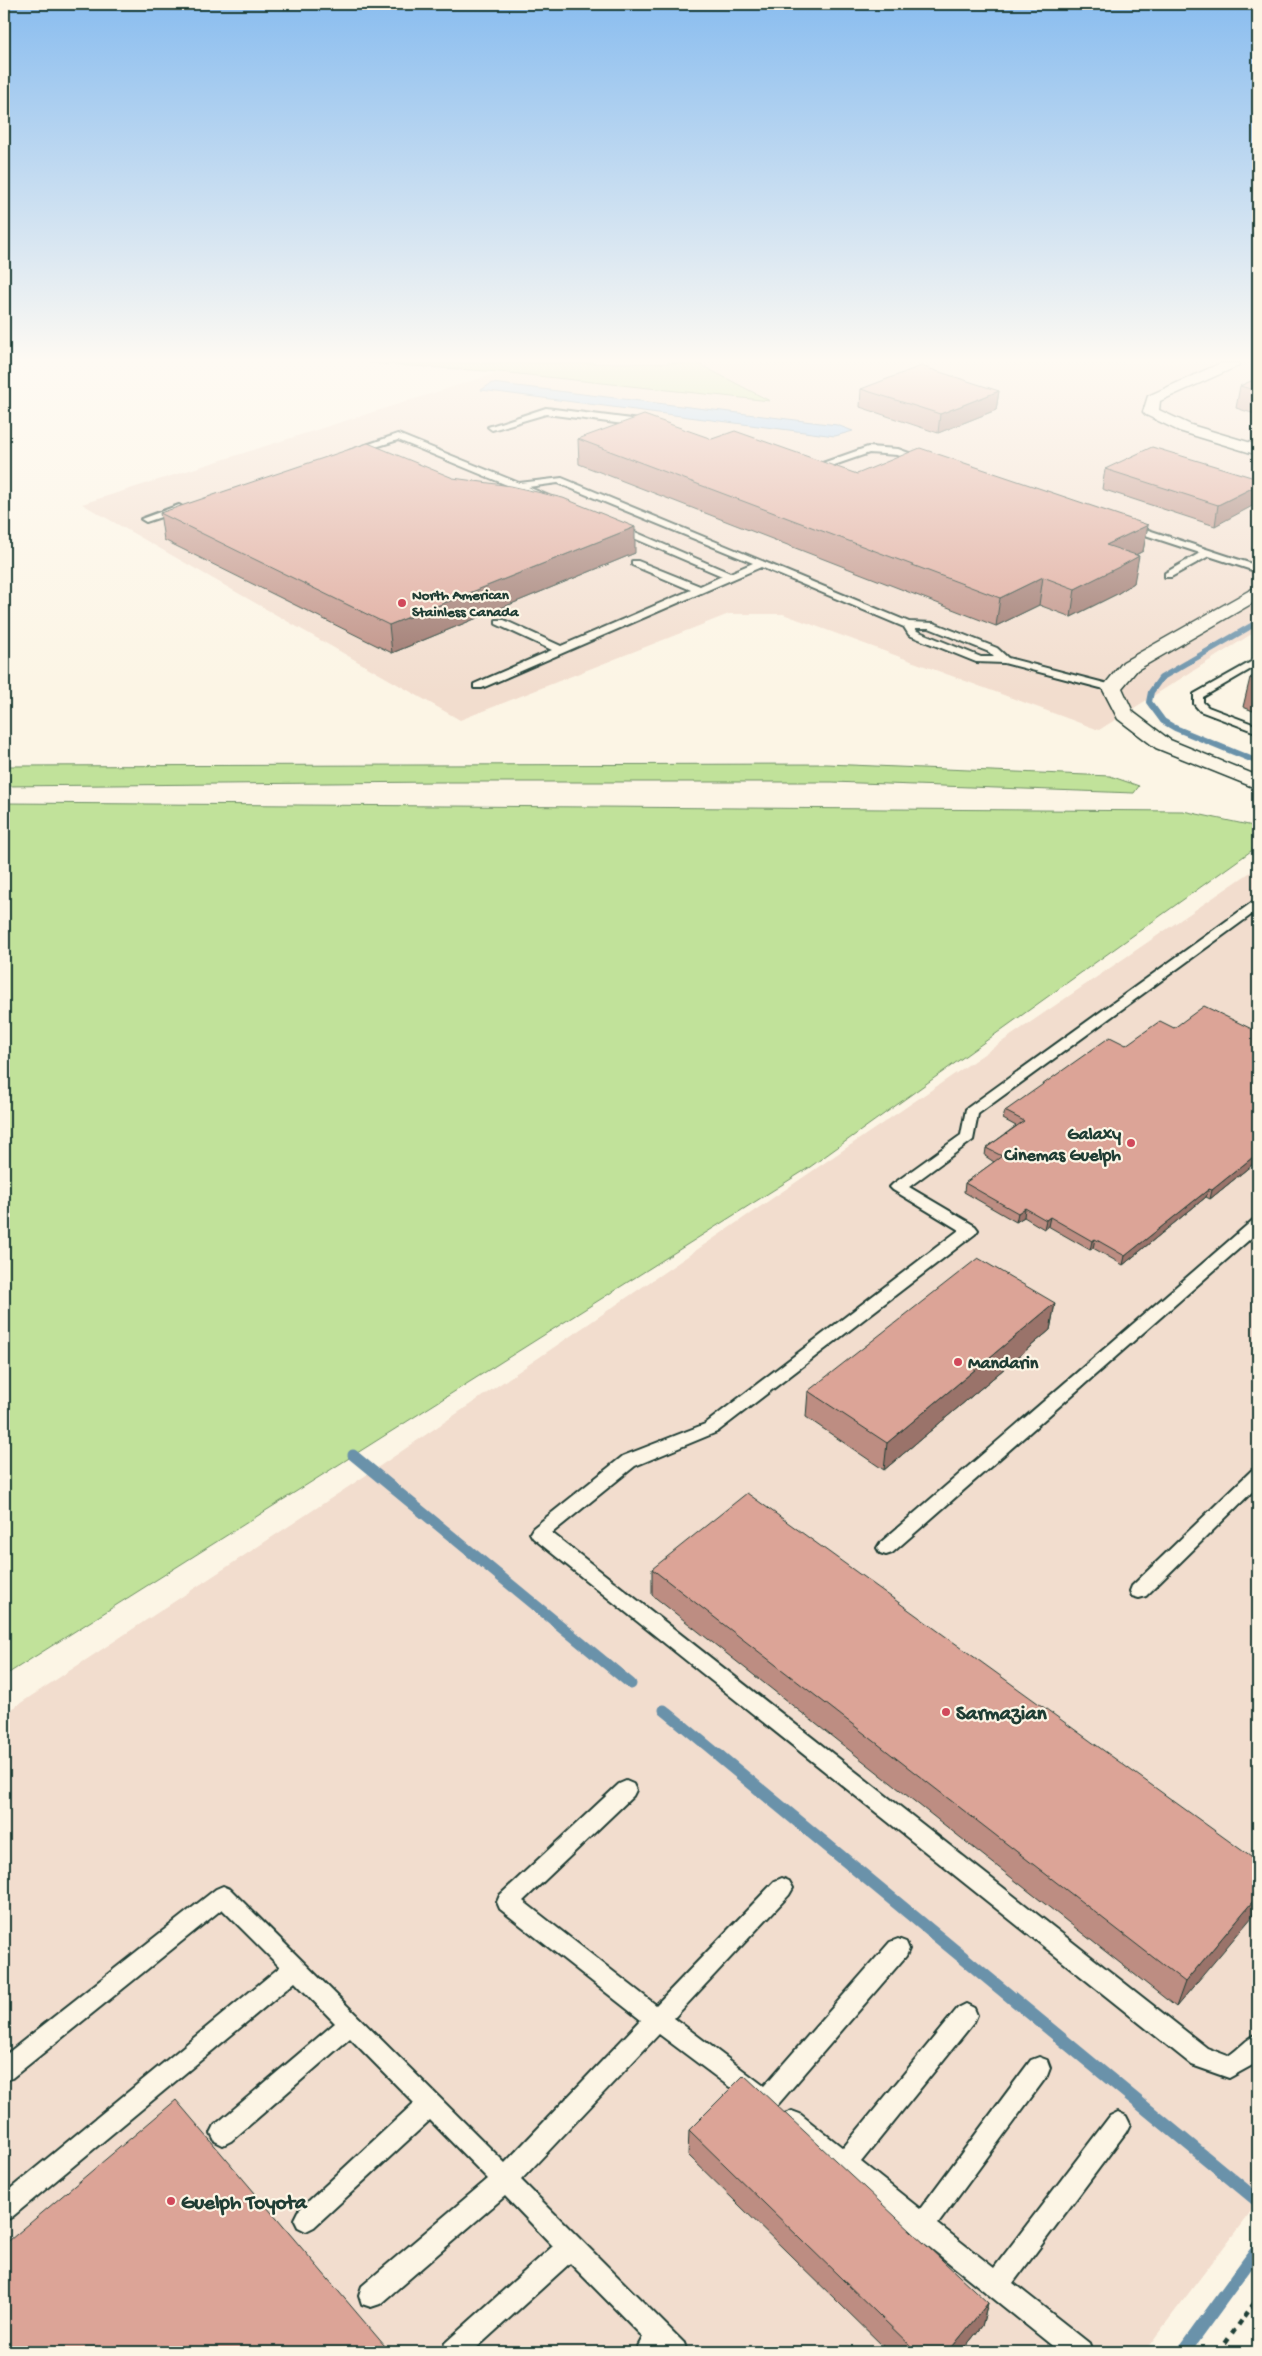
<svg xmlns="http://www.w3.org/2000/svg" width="1262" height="2356" font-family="'Gochi Hand',sans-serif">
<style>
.built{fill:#f2ddce}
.green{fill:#c1e29a;stroke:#709067}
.water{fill:#9ecbf9;stroke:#6b92aa}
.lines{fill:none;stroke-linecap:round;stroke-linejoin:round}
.stream-far2{stroke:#6b92aa;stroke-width:6}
.stream-far1{stroke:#6b92aa;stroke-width:11}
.stream{stroke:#6b92aa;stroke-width:13}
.lane-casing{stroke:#1f3d34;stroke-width:4}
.street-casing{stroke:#1f3d34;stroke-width:3}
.path{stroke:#1f3d34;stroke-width:4.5;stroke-dasharray:5.5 5.5;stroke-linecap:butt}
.lane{fill:#fcf5e5;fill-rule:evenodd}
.street{fill:#fcf5e5;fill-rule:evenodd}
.wall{fill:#bd8d82;stroke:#1f3d34}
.shaded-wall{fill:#9a736a;stroke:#1f3d34}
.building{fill:#dca497;stroke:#1f3d34}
.poi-dot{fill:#d1495b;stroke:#fcf5e5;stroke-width:2}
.labels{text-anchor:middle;stroke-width:4.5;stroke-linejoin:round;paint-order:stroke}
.far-poi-label{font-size:15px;font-weight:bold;fill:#1f3d34;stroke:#fcf5e5;text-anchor:start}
.poi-label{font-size:18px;font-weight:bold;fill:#1f3d34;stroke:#fcf5e5;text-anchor:end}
.near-poi-label{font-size:21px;font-weight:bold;fill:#1f3d34;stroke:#fcf5e5;text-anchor:start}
</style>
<rect width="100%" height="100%" fill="#fcf5e5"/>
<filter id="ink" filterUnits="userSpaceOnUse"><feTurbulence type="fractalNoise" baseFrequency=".02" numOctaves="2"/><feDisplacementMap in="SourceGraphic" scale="10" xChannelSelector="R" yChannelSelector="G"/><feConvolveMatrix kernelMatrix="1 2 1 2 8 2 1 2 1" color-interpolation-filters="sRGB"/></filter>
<g filter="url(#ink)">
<path class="built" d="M697,363H1258V630L1099,730L783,614H729L460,720L82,504L500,372L769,400Z
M1258,867V2202L1144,2352H4V1714L377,1468Z"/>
<path class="green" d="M369,363H697L770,401L500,372Z
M827,764L1110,776L1139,786L1134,793L832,782H437L4,786L5,766Z
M4,803L1183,811L1258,827V846L810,1167L4,1676Z"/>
<path class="water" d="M492,383L837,425L853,431L835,436L481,390Z"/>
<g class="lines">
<path class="stream-far2" d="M1258,622L1161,678L1151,692L1149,702L1163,721L1175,728L1258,762"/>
<path class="stream-far1" d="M353,1455L631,1684
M664,1710L721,1757"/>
<path class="stream" d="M719,1756L1258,2201
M1183,2352L1258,2249"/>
<g class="lane-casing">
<path id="lane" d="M546,408L647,421L651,424L647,427L546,414L492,430L488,427Z
M398,434L519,483L562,478L909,622L934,623L997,648L1008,658L1116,686L1117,688L1112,691L1004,663L976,662L909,635L904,627L761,567L482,688H474V684L552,650L496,624V620H504L561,646L691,590L632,565V561H638L700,586L722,576L615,530V526H621L730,573L753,563L558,483L528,487L549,496V500L546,501L398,440L353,454L349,451ZM915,628H929L989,652L994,657H981L917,631Z
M868,447L898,449L928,460L924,463L897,455L869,453L814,472L805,467L809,464L814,466Z
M179,505L184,508L182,510L146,522L141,519Z
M1124,524H1130L1258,566V572L1209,556L1171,577H1165V573L1200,553L1124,528Z
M1258,658V665L1203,697V702L1208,707L1258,726V733L1200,711L1194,704V694Z
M1258,900V910L978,1114L973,1140L909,1187L975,1226L978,1230L975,1234L717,1432L635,1466L552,1533L1207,2048L1228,2056C1239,2049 1247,2038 1258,2034V2062L1229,2078L1192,2065L533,1538L530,1533L533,1528L623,1456L705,1424L959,1230L893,1190L890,1187L893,1184L961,1135L966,1109L1254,901Z
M1258,1219V1232L892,1553L886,1555L880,1553L877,1548L880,1543L1253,1220Z
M1258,1468V1486L1146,1596L1139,1598L1132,1596L1130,1591L1132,1586L1252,1470Z
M626,1781L633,1784L636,1790L633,1796L523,1901L656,2005L775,1881L782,1878L789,1881L793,1888L789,1895L674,2018L764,2086L890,1942L898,1939L906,1942L909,1949L906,1956L774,2109L766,2112L758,2109L755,2103L747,2100L659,2034L521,2180L684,2343L687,2352H635L643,2337L570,2263L472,2352H442L445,2343L553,2246L505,2196L380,2304L371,2307L362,2304L359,2295L362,2286L488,2179L430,2120L314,2227L306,2231L298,2227L294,2219L298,2211L414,2103L350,2038L231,2141L223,2145L215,2141L211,2133L215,2125L335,2023L295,1982L12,2217L4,2221V2194L280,1967L222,1909L12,2078L4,2081V2056L216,1889L223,1886L230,1889L505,2163L641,2020L500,1909L497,1902L500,1895L619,1784Z
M966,2004L974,2008L977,2015L974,2022L861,2162L920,2209L1031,2060L1039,2057L1047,2060L1050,2068L1047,2076L938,2224L994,2268L1110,2116L1118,2112L1126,2116L1130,2124L1126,2132L1013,2283L1089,2343L1092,2352H1060L784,2130L780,2122L784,2114L792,2111L800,2114L843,2148L958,2008Z"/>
</g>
<g class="street-casing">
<path id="street" d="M1221,363H1240L1238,366L1160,401L1159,410L1191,425L1258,445V455L1179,431L1146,415L1143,412L1148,396Z
M1258,588V600L1137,670L1122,688L1133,712L1170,740L1258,776V789L1156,748L1118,719L1102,688L1123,662L1252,589Z"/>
</g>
<path class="path" d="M1219,2352L1258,2298"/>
<use href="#lane" class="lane"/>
<use href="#street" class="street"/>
</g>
<path class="wall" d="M1258,378V415L1236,408L1240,386Z
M861,389L999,391L996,410L938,433L860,407Z
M578,439H712L857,474L1148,525L1143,551L1136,555L1134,583L1117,594L1071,617L1039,605L996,626L579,464Z
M1105,469L1258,479L1215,526L1102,489Z
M160,513L635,553L392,653L164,540Z
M1258,673V713L1243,707L1250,678Z
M1174,1028L1258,1032V1160L1210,1199L1206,1197L1123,1265L1093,1248L1090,1250L1048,1226L1044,1229L1024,1217L1016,1222L964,1192L965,1183L994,1162L985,1156L986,1148L1016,1126L1003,1119L1005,1111L1126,1045Z
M1055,1303L1050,1330L884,1470L806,1417L808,1391Z
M652,1569L1258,1862L1176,2007L652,1595Z
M689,2130L988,2303L982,2326L961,2352H889L688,2155Z"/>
<path class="shaded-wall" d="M999,391L996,410L938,433L940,414Z
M1258,485V503L1215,526L1218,505Z
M1148,525L1143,551L1102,572L1106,545Z
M635,527V553L392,653L389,625Z
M1139,556L1134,583L1117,594L1071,617L1075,589Z
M1043,577L1039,605L996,626L1000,598Z
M1258,1153V1160L1210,1199L1212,1190Z
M1209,1189L1206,1197L1123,1265L1125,1256Z
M1025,1208L1024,1217L1016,1222L1018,1213Z
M1050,1217L1048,1226L1044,1229L1046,1220Z
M1095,1239L1093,1248L1090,1250L1092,1241Z
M1055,1303L1050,1330L884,1470L887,1443Z
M1258,1895V1910L1176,2007L1185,1982Z
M988,2303L982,2326L961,2352H948Z"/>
<path class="building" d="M921,366L999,391L940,414L861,389Z
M1258,378V391L1240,386Z
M644,415L712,439L735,431L857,474L920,448L1148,525L1106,545L1139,556L1121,566L1075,589L1043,577L1000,598L578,439Z
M368,443L453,478L511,486L563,498L635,527L389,625L160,513Z
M1152,447L1258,479V485L1218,505L1105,469Z
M1258,673V681L1250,678Z
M1204,1006L1258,1032V1153L1212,1190L1209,1189L1125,1256L1095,1239L1092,1241L1050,1217L1046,1220L1025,1208L1018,1213L965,1183L1002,1156L986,1148L1024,1121L1005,1111L1110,1037L1126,1045L1160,1021L1174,1028Z
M978,1258L1055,1303L887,1443L808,1391Z
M747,1493L1258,1862V1895L1185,1982L652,1569Z
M744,2075L988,2303L948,2352H917L689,2130Z
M176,2100L390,2352H4V2245Z"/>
</g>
<linearGradient id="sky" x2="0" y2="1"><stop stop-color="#8abdef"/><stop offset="0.52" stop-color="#fefaf3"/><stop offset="1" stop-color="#fefaf3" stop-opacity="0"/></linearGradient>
<rect width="1262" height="693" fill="url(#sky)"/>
<g class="poi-dot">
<circle cx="402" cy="603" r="5"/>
<circle cx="1131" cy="1143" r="5"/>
<circle cx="958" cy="1362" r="5"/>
<circle cx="946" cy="1712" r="5"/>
<circle cx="171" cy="2201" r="5"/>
</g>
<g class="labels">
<g class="far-poi-label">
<text x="412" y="599">North American<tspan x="412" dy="17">Stainless Canada</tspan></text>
</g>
<g class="poi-label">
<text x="1121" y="1139">Galaxy<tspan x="1121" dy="21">Cinemas Guelph</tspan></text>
<text x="968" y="1368" text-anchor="start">Mandarin</text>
</g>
<g class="near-poi-label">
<text x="956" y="1719">Sarmazian</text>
<text x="181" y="2208">Guelph Toyota</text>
</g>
</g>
<rect width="1262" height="2356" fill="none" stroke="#fcf5e5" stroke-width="20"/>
<rect x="10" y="10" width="1242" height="2336" fill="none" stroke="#1f3d34" stroke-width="2" filter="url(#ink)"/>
</svg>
